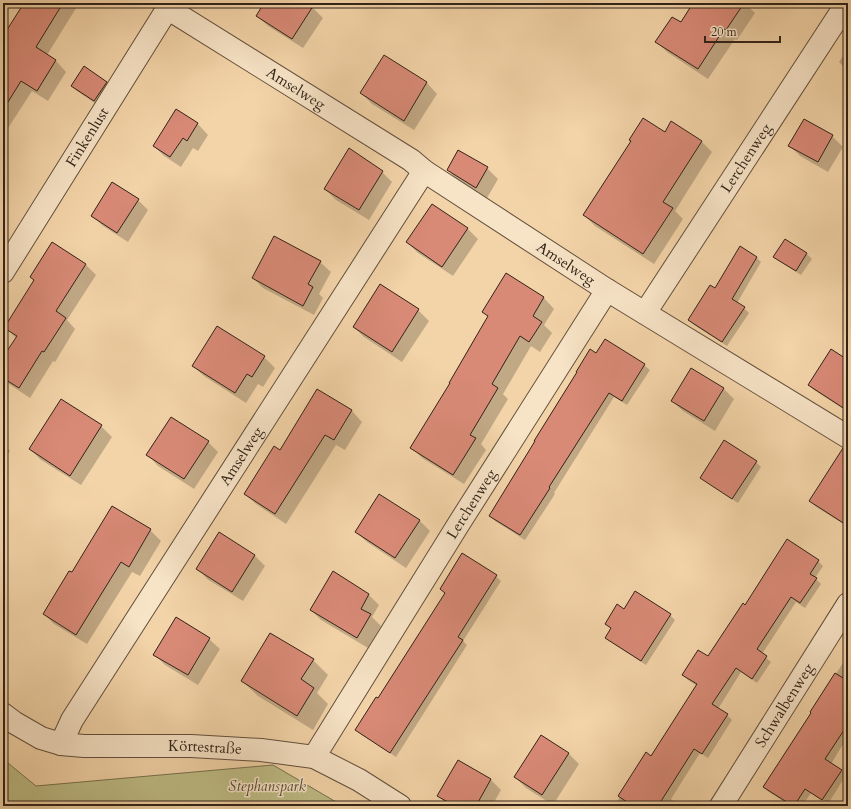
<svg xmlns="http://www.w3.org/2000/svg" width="851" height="809" font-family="Cardo,serif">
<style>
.green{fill:#bebc85;stroke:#78704e}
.shadow{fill:#0003}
.building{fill:#d98a77;stroke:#312318}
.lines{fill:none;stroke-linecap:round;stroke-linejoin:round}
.minor-casing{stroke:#624f3c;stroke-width:24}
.minor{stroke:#f7e3c6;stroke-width:22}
.labels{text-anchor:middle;stroke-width:3;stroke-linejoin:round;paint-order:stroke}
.street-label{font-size:15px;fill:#312318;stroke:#f7e3c6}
.park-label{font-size:15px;font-style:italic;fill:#544933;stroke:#f7e3c6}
</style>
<rect width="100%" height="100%" fill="#f3d4a8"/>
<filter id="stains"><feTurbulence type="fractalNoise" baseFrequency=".005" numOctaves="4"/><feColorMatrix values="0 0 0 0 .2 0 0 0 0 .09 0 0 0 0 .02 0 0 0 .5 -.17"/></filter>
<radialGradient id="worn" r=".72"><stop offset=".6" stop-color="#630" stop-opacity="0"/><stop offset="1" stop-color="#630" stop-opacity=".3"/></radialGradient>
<path class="green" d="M3,759L36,786L273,765L343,806H3Z"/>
<path class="shadow" d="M21,3H76L78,5L47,55L56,61L66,72L48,101L32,91L3,136V37L23,6L21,4Z
M266,3H305L312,7L323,18L303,48L268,26L257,16Z
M694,3H745L755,13L737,40L735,39L708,79L667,52L657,42L681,24Z
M848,48V71L839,62Z
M385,57L427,83L437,94L414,130L372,104L361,93Z
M106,82L111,87L99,106L77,91L72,86Z
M176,110L198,124L208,135L198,151L193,148L181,167L164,156L154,146Z
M804,120L832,136L843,147L828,172L800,156L790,146Z
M665,133L702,142L712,152L675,211L683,219L654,264L595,226L584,215Z
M487,168L498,179L487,198L458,181L448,170Z
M382,172L392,182L369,220L336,200L325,189Z
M138,200L148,210L128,242L103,226L92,216Z
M432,205L468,229L478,239L453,276L418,253L407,242Z
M785,240L807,254L812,259L801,275L780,262L774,257Z
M52,244L86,265L96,275L67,320L75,329L55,362L53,361L30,398L3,380V359L16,338L6,328L35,280Z
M756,257L761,262L737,303L744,308L749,313L727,346L694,325L689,320L716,290Z
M320,262L331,272L319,294L323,298L314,315L263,288L253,278Z
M507,275L544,298L554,309L544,325L552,333L540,352L531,346L503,394L508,399L481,444L486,450L464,484L422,458L411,447L451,383L489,317L483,312Z
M418,310L429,321L402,362L364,337L354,327Z
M218,328L264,357L275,368L263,387L258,384L246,403L204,376L193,366Z
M596,355L644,365L650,370L627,405L614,397L554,493L555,494L525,540L495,521L490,516Z
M848,361V412L814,390L809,385Z
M691,369L724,389L734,399L715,431L683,411L672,401Z
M317,390L352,411L362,422L345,450L336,445L286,524L256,504L245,494L280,451Z
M61,401L101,426L112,437L81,485L41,460L30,449Z
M208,442L218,452L194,489L158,466L148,455Z
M3,444L10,451L3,461Z
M756,462L761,467L738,503L706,482L701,477Z
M848,463V527L815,506L810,501Z
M379,496L420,521L430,531L406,568L367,542L356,532Z
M150,530L161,541L140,576L132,572L87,644L54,624L44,614L72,574Z
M220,533L255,556L265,566L243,601L207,579L197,568Z
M818,561L823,566L815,578L821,584L805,608L796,602L762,654L771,662L757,683L741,672L718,709L727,715L732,720L708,758L700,753L671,799L680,806H614L620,797L651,757L697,686L688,680L683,675L709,657L746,606Z
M333,572L369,595L379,605L372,617L381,626L368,648L321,620L311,610Z
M496,576L501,581L463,641L467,645L396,757L362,735L357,730L378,699L445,594L441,589Z
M624,610L670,615L675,620L646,665L611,642L606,637L612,629L606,624Z
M209,639L220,649L198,685L165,665L154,654Z
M848,655V736L831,764L841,770L846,775L828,804L811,793L802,806H791L769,792L764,787Z
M313,660L328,675L317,693L328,704L313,730L258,696L242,681Z
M542,736L569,754L579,764L553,805L526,788L515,777Z
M458,761L491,780L501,790L492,806H448L439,796Z"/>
<path class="building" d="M24,3H63L36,47L56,60L37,91L21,81L3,110V36Z
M264,3H315L292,39L256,16Z
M693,3H744L726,30L724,29L698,69L655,42L672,17L681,22Z
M384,55L427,82L404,121L360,93Z
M84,66L107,82L94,101L71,86Z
M176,109L198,123L187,141L183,138L170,157L153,146Z
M643,118L665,132L671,121L702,141L663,202L673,208L643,254L583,215L631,141L629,140Z
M804,119L833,135L818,162L788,146Z
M349,148L383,171L359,210L324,189Z
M458,150L488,167L476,188L447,170Z
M112,182L139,199L117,233L91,216Z
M432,204L468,228L442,267L406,242Z
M274,236L321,261L308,284L313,287L303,306L252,278Z
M785,239L807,253L796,271L773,257Z
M52,242L86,264L56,311L66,318L44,352L42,351L19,388L3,378V357L17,336L4,328L34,280L30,277Z
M740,246L757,257L732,299L745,307L722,342L688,320L710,285L715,288Z
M506,273L544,297L533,316L542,322L529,342L520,336L492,384L498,388L470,435L476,438L453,475L410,448L450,383H449L488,316L482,312Z
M380,284L419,309L392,352L353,327Z
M217,326L265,356L252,377L247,374L235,393L192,366Z
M605,339L645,364L622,401L609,393L549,487L550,488L520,535L489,516L535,441H534L577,372H576L590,349L596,353Z
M831,349L848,360V411L808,385Z
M691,368L724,388L704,421L671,401Z
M317,389L352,410L334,440L325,435L275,514L244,494L274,446L280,450Z
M61,399L102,425L70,476L29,449Z
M171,417L209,441L184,479L146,455Z
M724,440L757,461L732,499L700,478Z
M843,448L848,449V526L809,501Z
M379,494L420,520L395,558L355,532Z
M112,506L151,529L129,567L121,562L76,635L43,614L69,571L72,572Z
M219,532L255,555L232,592L196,569Z
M787,539L819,560L810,574L817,578L800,603L791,597L757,649L767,656L752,679L736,668L712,704L728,714L702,754L694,749L658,806H633L618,796L646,752L651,756L697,684L682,675L698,650L708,656L743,603L745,605Z
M462,553L497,575L458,637L463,640L390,753L355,730L376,697L378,698L445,593L440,589Z
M333,571L369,594L361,609L371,614L357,638L310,610Z
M635,591L671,614L641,661L605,638L611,628L605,624L617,604L624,609Z
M176,617L210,638L188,675L153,655Z
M270,633L314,659L301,679L314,688L297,716L241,681Z
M835,673L848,681V724L825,759L842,770L822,800L805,789L794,806H793L763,787L811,713L810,712Z
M541,735L569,753L542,795L514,777Z
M458,760L491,779L476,806H455L437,796Z"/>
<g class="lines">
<g class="minor-casing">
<g id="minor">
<path id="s1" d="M167,8L411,160L424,171L607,290L848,437"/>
<path id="s2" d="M3,272L171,3"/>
<path id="s3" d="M645,313L847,3"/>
<path id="s4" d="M3,714L15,723L41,738L61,744L84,746H191L261,750L314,757L359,780L400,806"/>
<path id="s5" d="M61,744L72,720L424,171"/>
<path id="s6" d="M314,757L458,525L607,290"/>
<path id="s7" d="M721,806L848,604"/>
</g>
</g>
<use href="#minor" class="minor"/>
</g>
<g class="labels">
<g class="street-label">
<text dy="5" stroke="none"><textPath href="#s1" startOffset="152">Amselweg</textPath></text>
<text dy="5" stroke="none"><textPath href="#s2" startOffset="159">Finkenlust</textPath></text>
<text dy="5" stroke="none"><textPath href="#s3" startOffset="185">Lerchenweg</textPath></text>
<text dy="5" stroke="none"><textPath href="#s1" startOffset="474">Amselweg</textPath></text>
<text dy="5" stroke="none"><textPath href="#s5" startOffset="340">Amselweg</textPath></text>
<text dy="5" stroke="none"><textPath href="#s6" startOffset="298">Lerchenweg</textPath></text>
<text dy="5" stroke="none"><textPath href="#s7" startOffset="119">Schwalbenweg</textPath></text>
<text dy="5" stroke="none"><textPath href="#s4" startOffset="210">Körtestraße</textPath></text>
</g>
<g class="park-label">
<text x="267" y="791">Stephanspark</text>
</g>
</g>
<rect width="851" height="809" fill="none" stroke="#f3d4a8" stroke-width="16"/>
<rect x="4" y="4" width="843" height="801" fill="none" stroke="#312318" stroke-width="2"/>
<rect x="8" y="8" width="835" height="793" fill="none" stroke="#312318"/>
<path d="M705 36v6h75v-6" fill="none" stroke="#312318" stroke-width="2"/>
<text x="711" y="36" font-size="12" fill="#312318" stroke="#f7e3c6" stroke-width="3" paint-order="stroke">20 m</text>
<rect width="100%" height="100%" filter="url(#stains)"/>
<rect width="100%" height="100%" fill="url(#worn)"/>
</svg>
